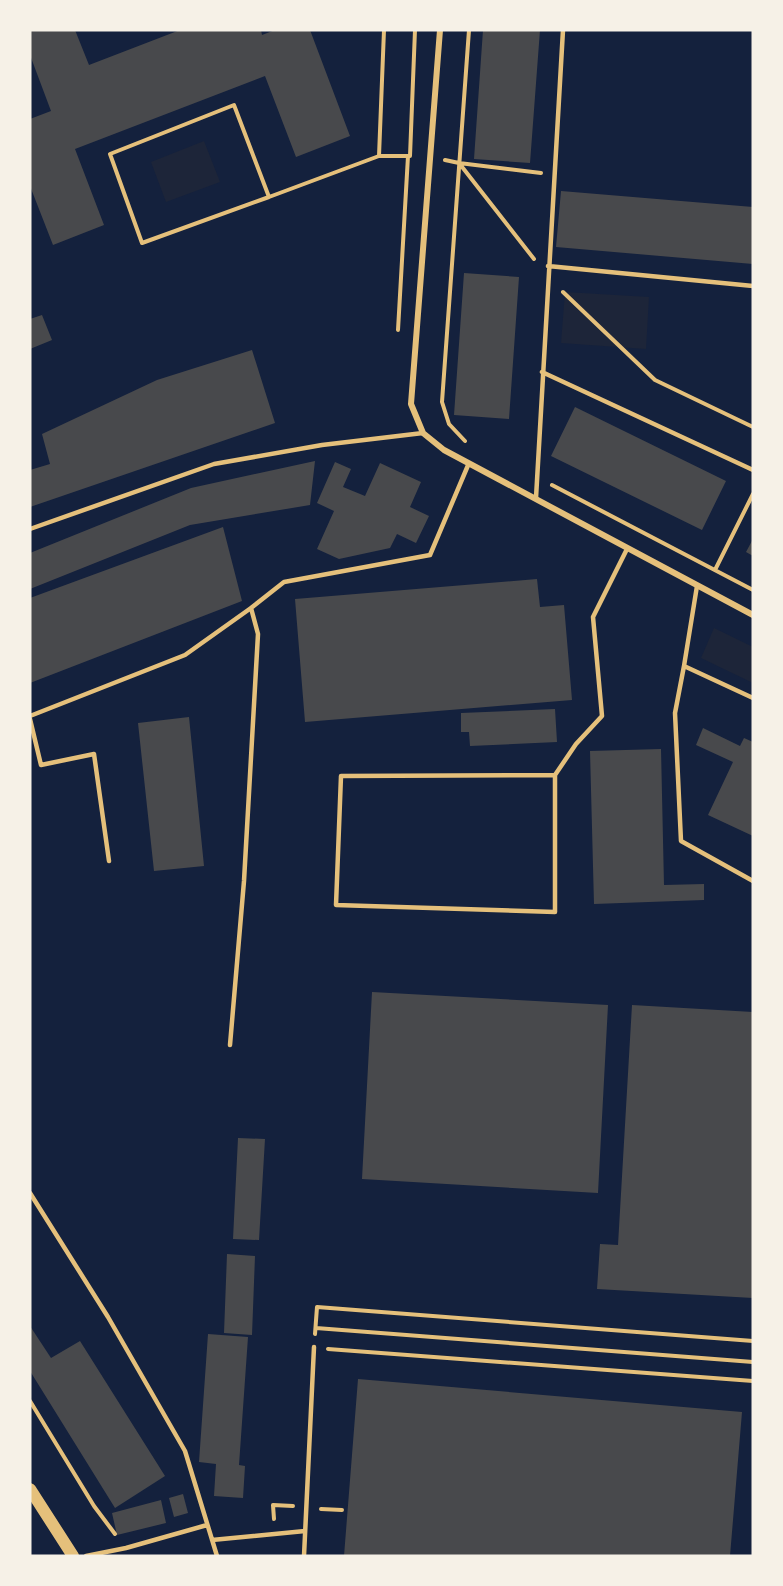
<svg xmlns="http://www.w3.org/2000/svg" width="783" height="1586" font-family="'Noto Serif',serif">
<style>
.green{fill:#1d2539}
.building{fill:#48494c}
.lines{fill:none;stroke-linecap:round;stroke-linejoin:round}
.path{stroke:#e5c07b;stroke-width:4}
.service{stroke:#e5c07b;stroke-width:4.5}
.minor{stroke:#e5c07b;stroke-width:6}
.secondary{stroke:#e5c07b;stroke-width:12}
</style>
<rect width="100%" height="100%" fill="#14213d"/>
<path class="green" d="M204,141L220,182L166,202L151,162Z
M565,292L649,297L646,349L561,343Z
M714,628L753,647V683L701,658Z"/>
<path class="building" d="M30,30H75L89,65L180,30H261L262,35L275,30H310L350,136L296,157L265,76L75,149L104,225L53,245L30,186V119L51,111L30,55Z
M483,30H540L530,163L474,159Z
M561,191L753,207V264L556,247Z
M464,273L519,277L509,419L454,415Z
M42,315L52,340L30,349V319Z
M252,350L275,423L30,507V470L50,464L42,434L157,380Z
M575,407L726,481L702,530L551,456Z
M315,461L310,505L190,525L30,589V553L191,488Z
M335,462L351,469L343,487L365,496L380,463L421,482L410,507L429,516L416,543L397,534L390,548L339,559L317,549L334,511L317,503Z
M223,527L242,601L30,683V598Z
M753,539V556L746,552Z
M537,579L540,607L564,605L572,700L305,722L295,599Z
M555,709L557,742L470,746L469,732H461V713Z
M189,717L204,866L154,871L138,723Z
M703,728L740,746L744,738L753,742V836L708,815L733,762L696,745Z
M661,749L664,885L704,884V900L594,904L590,751Z
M372,992L608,1005L598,1193L362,1179Z
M632,1005L753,1012V1298L597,1289L600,1244L618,1245Z
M238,1138L265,1139L259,1240L233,1239Z
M227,1254L255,1256L252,1335L224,1333Z
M30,1326L51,1358L80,1341L165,1476L115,1508L30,1371Z
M208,1334L248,1337L239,1465L245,1466L243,1498L214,1496L216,1464L199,1462Z
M358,1379L742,1412L730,1556H344Z
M183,1494L188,1513L174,1517L169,1498Z
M161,1500L166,1523L117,1535L112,1513Z"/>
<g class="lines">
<path class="path" d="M234,105L269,197L142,243L110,154Z
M379,156H408L398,330
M410,156L415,30
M445,160L459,163
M269,197L379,156L384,30
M534,259L459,163L541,173
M563,292L655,380L753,427
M465,441L449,424L442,402L469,30
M552,485L753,590
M715,570L753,494
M316,1328L753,1362
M315,1334L317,1307L753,1341
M328,1349L753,1381
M30,1401L94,1506L115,1534
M321,1509L342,1510
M274,1519L273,1505L293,1506"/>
<path class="service" d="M548,266L753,286
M542,372L753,470
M536,498L563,30
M30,529L214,464L322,445L423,433
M697,586L684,666L753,698
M684,666L675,713L681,841L753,881
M30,716L185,655L251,608
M30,719L41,765L94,754L109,861
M555,775V912L336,905L341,776L555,775L576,744L602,716L593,617L627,549
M230,1045L244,881L258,634L251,608L284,582L430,555L469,463
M30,1193L108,1317L185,1451L217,1556
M212,1540L305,1531
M86,1556L126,1548L207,1525
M304,1556L314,1347"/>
<path class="minor" d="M440,30L411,404L423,433L444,450L753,615"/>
<path class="secondary" d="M30,1489L73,1556"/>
</g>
<rect width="783" height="1586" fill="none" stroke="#f6f1e7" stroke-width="63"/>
</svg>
